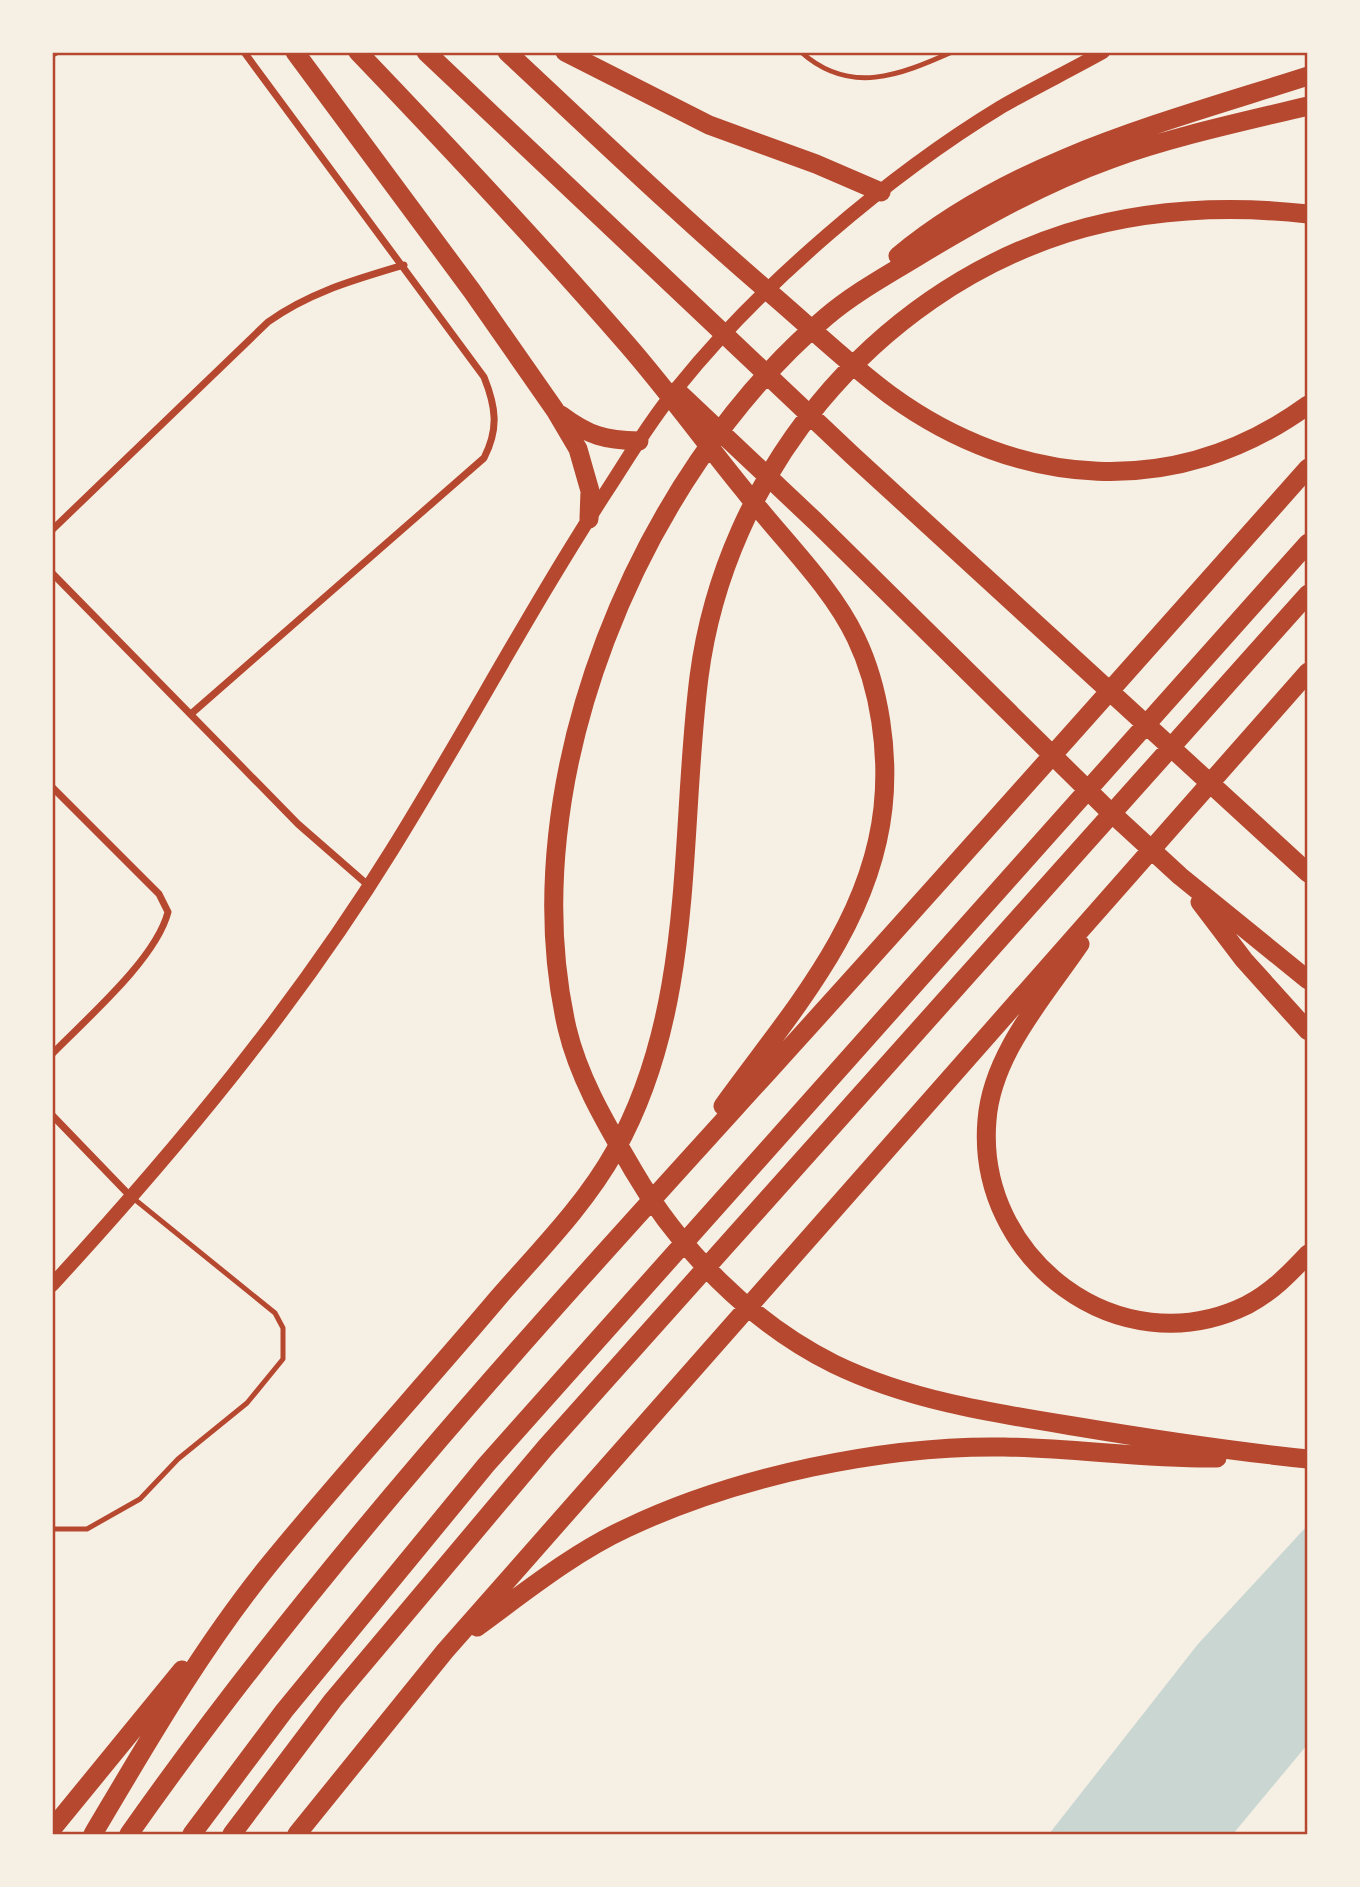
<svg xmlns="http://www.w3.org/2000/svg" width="1360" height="1887" font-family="Figtree,sans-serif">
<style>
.water{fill:#c9d6d2}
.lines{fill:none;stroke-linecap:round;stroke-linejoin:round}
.service{stroke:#b5482f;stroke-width:5}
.minor{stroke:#b5482f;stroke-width:7}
.secondary{stroke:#b5482f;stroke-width:14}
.motorway{stroke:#b5482f;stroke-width:19}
.neatline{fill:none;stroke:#b5482f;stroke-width:2.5}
</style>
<rect width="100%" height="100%" fill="#f6efe4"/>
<path class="water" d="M1307,1526V1745L1233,1834H1049L1198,1644Z"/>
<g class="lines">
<path class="service" d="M801,52C850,96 900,75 952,52
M52,1529H87L140,1499L178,1459L247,1403L283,1359V1328L275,1313L133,1198"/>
<path class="minor" d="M52,54L56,52
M52,530L268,322C310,292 354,280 404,265
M52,573L298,824L369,886
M191,714L484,458C499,429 496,407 484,377L244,52
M52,787L159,894L168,912C156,959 87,1018 52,1054
M52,1115L132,1198"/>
<path class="secondary" d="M52,1285C177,1149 295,1007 392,850C466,731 531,607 608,489C630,455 652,418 678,387C760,285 889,175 1001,107C1034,88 1069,71 1103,52"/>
<path class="motorway" d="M295,52L472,291L555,410L578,449L590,491L589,519
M358,52C449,147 539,243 626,343C667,390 704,441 743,489C779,536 831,585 856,638C880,688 889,753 883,808C870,926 790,1013 723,1106
M426,52L852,455L1308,873
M507,52C594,133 679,215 769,292C809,326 848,364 890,395C1019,489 1176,501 1308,405
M565,52L709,125L816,164L881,192
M1308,106C1242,122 1175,136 1111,159C1044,183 982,218 920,255C889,274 854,293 826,317C639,476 511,783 567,1028C579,1079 607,1125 633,1170C679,1249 751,1323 834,1364C908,1400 992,1413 1073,1426C1151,1439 1229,1451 1308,1459
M898,256C1015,159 1165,122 1308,76
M677,391L815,521L1106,808L1180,876L1308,980
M561,415C589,436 605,440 639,441
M1200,902L1244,960L1308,1031
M1080,944C1044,997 992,1054 987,1120C975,1258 1119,1368 1247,1305C1272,1292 1289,1274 1308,1254
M477,1627C525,1592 573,1553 627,1528C736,1476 884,1445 1004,1447C1075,1448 1146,1459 1217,1458
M52,1829L182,1670
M93,1834C147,1743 201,1649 268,1566C342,1475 422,1388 498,1298C538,1252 585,1205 615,1151C696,1007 679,835 699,677C725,475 872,295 1067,233C1145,209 1227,205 1308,214
M129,1834C322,1559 550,1312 776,1063C955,866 1131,667 1308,468
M192,1834L284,1711L486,1465L1308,543
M232,1834L333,1700L545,1448L1308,594
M297,1834L445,1651L1308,672"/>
</g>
<rect width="1360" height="1887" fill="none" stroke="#f6efe4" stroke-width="108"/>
<rect x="54" y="54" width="1252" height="1779" class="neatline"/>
</svg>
